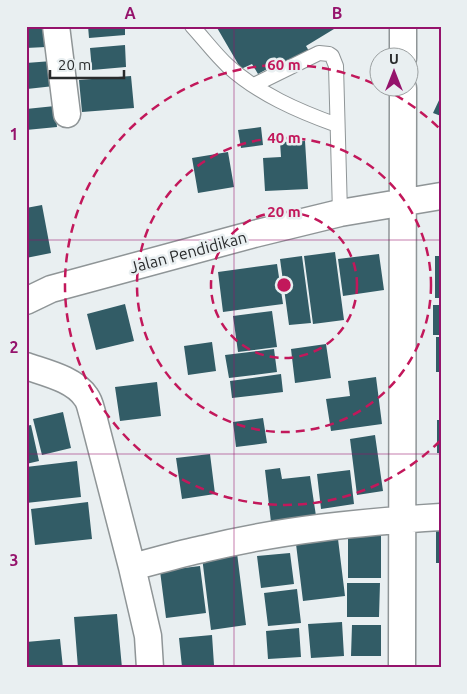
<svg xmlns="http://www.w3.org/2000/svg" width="467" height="694" font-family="Ubuntu,sans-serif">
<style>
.building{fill:#325c66}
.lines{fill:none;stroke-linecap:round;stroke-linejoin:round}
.lane-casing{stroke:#8f9597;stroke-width:16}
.street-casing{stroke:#8f9597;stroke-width:29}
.lane{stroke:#fff;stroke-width:14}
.street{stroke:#fff;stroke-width:26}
.grid{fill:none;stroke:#95136c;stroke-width:1;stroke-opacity:0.55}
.ring{fill:none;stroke:#c2185b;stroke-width:2.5;stroke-dasharray:9 6}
.labels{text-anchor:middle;stroke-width:5;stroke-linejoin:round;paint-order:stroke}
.street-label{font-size:16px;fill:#292b2c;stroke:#e9eff1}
.centre{fill:#c2185b;stroke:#e9eff1;stroke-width:2.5}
.ring-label{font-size:15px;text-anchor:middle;font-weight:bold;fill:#c2185b;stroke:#e9eff1;stroke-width:5;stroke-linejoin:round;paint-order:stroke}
.neatline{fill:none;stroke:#95136c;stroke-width:2}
.grid-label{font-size:16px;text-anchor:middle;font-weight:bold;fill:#95136c}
</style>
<rect width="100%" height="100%" fill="#e9eff1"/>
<path class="building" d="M26,26H45L46,47L26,48Z
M88,26H125V35L89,38Z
M216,26H333L334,29L306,46L309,51L282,67L280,62L258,74L252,64L241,69Z
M125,45L126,67L92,70L90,48Z
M52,61L54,86L27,89L26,63Z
M131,76L134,108L82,112L79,80Z
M441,96V116L433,113Z
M55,106L57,127L26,130V109Z
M261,127L263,145L241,148L238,130Z
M305,141L308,189L265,191L263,158L281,157L280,142Z
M228,152L234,187L198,193L192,158Z
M42,205L51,253L26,258V208Z
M335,252L344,320L313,324L304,256Z
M379,254L384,290L343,296L338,259Z
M302,256L311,323L289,325L280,259Z
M435,256H441V298H435Z
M277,264L283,304L223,312L218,272Z
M125,304L134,341L96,350L87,314Z
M433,305H441V335H433Z
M272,311L277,347L238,352L233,316Z
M436,337H441V372H436Z
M212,342L216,371L188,375L184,346Z
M326,344L331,378L295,383L291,349Z
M274,349L277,372L229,378L225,355Z
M281,374L283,392L232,398L230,381Z
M376,377L382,424L331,431L326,399L350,396L348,381Z
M157,382L161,416L120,421L115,387Z
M63,412L71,448L42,455L33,419Z
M263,418L267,443L236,447L233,422Z
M437,420H441V453H437Z
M31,425L39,461L26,464V426Z
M375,435L383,491L357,495L350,439Z
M210,454L215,494L182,499L176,458Z
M77,461L81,497L26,503V467Z
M280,468L282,479L310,476L316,516L271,522L265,470Z
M350,470L354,504L321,509L317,474Z
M88,502L92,539L35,545L31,509Z
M436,530H441V563H436Z
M348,534L381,535V578H348Z
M338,539L345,596L303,601L296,544Z
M237,553L246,625L211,630L202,557Z
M290,553L294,584L261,588L257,556Z
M200,566L206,613L166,618L160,571Z
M347,583H380L379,617H347Z
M297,589L301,623L268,626L264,593Z
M117,614L122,668H78L74,617Z
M342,622L344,656L311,658L308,624Z
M352,625H381V656H351Z
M299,628L301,657L268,659L266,631Z
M212,635L214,665L182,667L179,638Z
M60,639L63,668H26V642Z
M313,665L344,666V668H312Z
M352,666H379V668H352Z"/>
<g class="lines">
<g class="lane-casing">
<path id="lane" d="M192,26C204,39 215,54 228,66C259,94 298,111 337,125
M254,85L319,53L329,54L332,56L336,66L340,213"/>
</g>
<g class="street-casing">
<path id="street" d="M56,26L67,114
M403,26V58
M26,301L51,289L254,234L340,213L441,196
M26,366C46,373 74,379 86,397C90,402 91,410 93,416L132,567L148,636L150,668
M132,567C156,561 179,554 203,549C280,530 361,522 441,517
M402,668L403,88"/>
</g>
<use href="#lane" class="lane"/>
<use href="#street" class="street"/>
</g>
<path class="grid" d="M234,26V668M26,240H441M26,454H441"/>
<g class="ring">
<circle cx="284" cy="285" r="73"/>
<circle cx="284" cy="285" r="147"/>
<path d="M440 441A220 220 0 1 1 379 86M382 88A220 220 0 0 1 440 129"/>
</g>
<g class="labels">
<g class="street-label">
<text transform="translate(188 252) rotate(-15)" y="6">Jalan Pendidikan</text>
</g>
</g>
<circle cx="284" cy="285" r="8" class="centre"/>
<g class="ring-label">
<text x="284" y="70">60 m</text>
<text x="284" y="143">40 m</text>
<text x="284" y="217">20 m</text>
</g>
<rect width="467" height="694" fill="none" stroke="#e9eff1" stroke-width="55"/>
<g transform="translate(394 72)"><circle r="24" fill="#e9eff1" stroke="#9ca1a2"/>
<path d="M0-4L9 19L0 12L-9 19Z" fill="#95136c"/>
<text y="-8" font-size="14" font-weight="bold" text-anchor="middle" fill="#292b2c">U</text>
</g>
<path d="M50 70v8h74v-8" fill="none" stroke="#292b2c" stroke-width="2.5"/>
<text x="58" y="70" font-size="15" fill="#292b2c" stroke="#e9eff1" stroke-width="4" paint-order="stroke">20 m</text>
<rect x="28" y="28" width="412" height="638" class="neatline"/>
<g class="grid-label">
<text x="130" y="19">A</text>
<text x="337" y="19">B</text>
<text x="14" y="140">1</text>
<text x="14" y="353">2</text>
<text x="14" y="566">3</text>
</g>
</svg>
